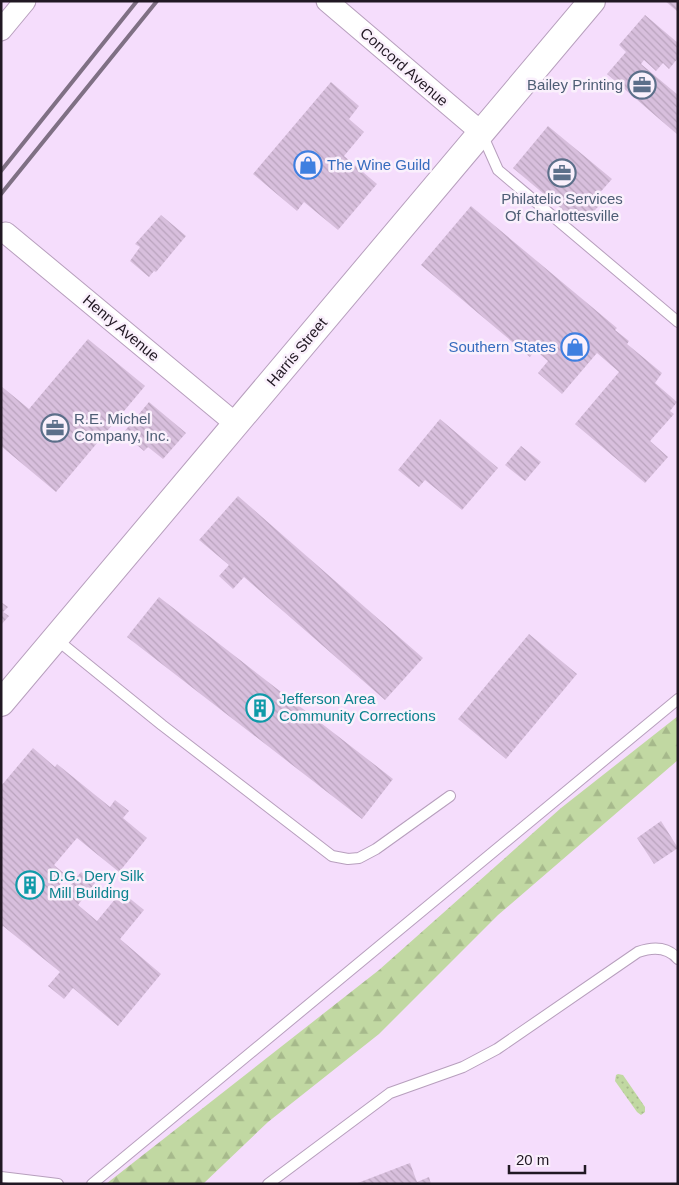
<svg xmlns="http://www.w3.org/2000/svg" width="679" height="1185" font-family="Arial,sans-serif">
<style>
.green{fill:url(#green-dots)}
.forest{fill:url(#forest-firs)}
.building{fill:url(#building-back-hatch)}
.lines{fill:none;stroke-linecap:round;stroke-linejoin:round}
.service-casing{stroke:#b79fbd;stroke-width:12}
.minor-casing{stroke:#b79fbd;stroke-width:23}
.tertiary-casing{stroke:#b79fbd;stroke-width:28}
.service{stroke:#fff;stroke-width:10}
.minor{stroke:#fff;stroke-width:21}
.tertiary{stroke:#fff;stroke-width:26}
.rail{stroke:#7f7084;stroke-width:4}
.labels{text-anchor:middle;stroke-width:5;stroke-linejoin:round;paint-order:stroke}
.street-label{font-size:15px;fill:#211823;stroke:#faf0fc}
.service-label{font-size:15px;fill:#4e5e75;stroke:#faf0fc;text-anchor:end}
.shop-label{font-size:15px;fill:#366cbe;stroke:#faf0fc;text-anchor:start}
.culture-label{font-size:15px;fill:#0d838f;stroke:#faf0fc;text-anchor:start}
</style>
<defs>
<pattern id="green-dots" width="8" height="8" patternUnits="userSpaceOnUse" patternTransform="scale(1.25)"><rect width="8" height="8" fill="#c1d8a2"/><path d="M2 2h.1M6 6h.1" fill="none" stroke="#a6b98b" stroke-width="1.8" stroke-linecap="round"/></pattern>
<pattern id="forest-firs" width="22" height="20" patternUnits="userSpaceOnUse" patternTransform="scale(1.25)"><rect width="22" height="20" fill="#c1d8a2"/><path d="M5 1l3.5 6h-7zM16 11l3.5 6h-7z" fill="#a6b98b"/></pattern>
<pattern id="building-back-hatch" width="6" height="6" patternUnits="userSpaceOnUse" patternTransform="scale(1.25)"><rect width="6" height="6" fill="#d8bfdd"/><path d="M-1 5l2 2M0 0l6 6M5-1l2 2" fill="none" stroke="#b9a3bd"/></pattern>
</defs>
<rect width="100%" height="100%" fill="#f5ddfc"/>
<path class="green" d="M618,1074L623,1075L645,1107V1112L641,1115L637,1112L615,1081L616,1075Z"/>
<path class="forest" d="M678,716V760L498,915L379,1034L268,1122L203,1184H106L379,970L561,808Z"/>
<path class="building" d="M665,1H678V12Z
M645,15L678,43V58L669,69L663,63L656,71L644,60L641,64L678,95V135L607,74L626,52L619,45Z
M331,82L359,106L349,119L364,132L344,156L377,184L338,230L304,202L297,211L253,174Z
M548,126L612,179L596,197L602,202L584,223L578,219L576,221L513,168Z
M471,206L617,328L615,330L629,341L627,344L662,373L655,383L677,402L670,411L674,414L650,441L668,457L645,483L575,424L619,372L597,353L562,394L538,373L548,361L535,350L530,357L421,265Z
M161,215L186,236L156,272L154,271L149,277L130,261L140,247L135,244Z
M88,339L145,386L56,492L1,446V386L29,409Z
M149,402L186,433L163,459L148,447L144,451L123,433Z
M440,419L498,468L462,510L425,480L419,487L398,470Z
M521,446L541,462L525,481L505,465Z
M238,496L423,658L385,700L244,577L233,589L219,576L229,565L199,540Z
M159,597L393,779L362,819L127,637Z
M1,602L8,607L3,612L9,616L1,625Z
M529,634L577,674L506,759L458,719Z
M33,748L55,767L57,764L110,807L115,800L129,811L123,818L147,838L119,872L77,838L54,865L67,876L57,888L64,893L81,872L95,883L78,905L97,921L116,898L123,904L128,897L144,910L120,939L161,974L118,1026L73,988L64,999L48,986L60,972L3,926L1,929V786Z
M661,821L678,848L654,864L637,838Z
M410,1163L417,1182L429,1177L431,1184H355Z"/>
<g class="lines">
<g class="service-casing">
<path id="service" d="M482,134L498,170L678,322
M56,639L162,725L332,856L348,859L359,858L376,849L450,796
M1,1177L58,1184
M92,1184L678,699
M268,1184L390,1093L463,1067L497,1049L638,952C652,947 667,946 678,959"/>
</g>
<g class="minor-casing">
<path id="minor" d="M327,1L482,133
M1,30L25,1
M6,233L236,424"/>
</g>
<g class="tertiary-casing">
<path id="tertiary" d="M1,703L592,1"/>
</g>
<use href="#service" class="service"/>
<use href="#minor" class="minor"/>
<use href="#tertiary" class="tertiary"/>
<path class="rail" d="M1,171L137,1
M1,194L157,1"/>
</g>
<defs>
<g id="office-ring" transform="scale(1.4375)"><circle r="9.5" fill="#faf0fc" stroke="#5c6f8a" stroke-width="1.5"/><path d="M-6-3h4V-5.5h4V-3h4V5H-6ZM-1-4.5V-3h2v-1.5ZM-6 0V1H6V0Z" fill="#5c6f8a"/></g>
<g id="shop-ring" transform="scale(1.4375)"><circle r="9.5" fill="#faf0fc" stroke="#3f7fe0" stroke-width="1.5"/><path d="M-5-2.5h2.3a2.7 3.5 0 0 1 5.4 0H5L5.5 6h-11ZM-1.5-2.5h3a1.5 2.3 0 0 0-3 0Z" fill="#3f7fe0"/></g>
<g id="building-ring" transform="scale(1.4375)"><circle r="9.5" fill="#faf0fc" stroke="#0f9aa8" stroke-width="1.5"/><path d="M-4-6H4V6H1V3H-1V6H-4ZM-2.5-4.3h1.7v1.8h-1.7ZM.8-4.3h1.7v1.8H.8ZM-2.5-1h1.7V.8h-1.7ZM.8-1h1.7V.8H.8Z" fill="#0f9aa8"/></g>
</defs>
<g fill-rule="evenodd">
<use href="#office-ring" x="642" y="85"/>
<use href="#shop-ring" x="308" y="165"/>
<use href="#office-ring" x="562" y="173"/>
<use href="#shop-ring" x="575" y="347"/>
<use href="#office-ring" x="55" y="428"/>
<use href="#building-ring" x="260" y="708"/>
<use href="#building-ring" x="30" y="885"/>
</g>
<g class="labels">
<g class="street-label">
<text transform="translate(404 67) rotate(41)" y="5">Concord Avenue</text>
<text transform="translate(121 328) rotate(40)" y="5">Henry Avenue</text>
<text transform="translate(297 352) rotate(-50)" y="5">Harris Street</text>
</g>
<g class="service-label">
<text x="623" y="90">Bailey Printing</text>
<text x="562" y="204" text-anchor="middle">Philatelic Services<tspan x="562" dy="17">Of Charlottesville</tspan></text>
<text x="74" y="424" text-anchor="start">R.E. Michel<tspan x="74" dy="17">Company, Inc.</tspan></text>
</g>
<g class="shop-label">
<text x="327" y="170">The Wine Guild</text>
<text x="556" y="352" text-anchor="end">Southern States</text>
</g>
<g class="culture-label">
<text x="279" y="704">Jefferson Area<tspan x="279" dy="17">Community Corrections</tspan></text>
<text x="49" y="881">D.G. Dery Silk<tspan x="49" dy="17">Mill Building</tspan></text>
</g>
</g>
<rect width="679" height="1185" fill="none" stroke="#211823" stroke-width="5"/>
<path d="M509 1165v8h76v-8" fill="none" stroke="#211823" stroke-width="2.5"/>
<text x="516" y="1165" font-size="15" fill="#211823" stroke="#faf0fc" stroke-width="4" paint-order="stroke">20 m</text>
</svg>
